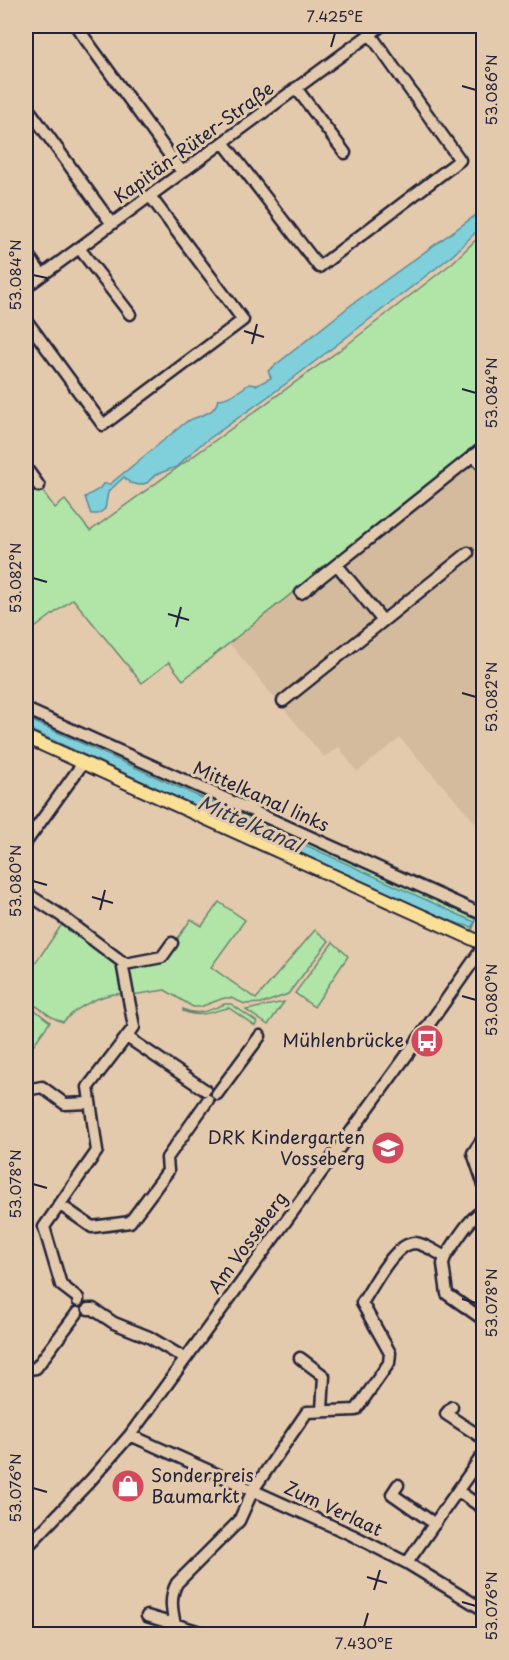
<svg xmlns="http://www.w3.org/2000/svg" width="509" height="1660" font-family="'Playpen Sans',sans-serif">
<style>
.built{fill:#d5bb9d}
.green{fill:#b0e5a7;stroke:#698471;stroke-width:1.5}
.water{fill:#7fd0da;stroke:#5a8a9a;stroke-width:1.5}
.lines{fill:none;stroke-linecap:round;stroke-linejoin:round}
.minor-casing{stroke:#22223b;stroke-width:15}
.major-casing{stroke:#22223b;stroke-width:16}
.minor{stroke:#e4caac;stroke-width:10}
.major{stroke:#fadf96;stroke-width:12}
.ticks{fill:none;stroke:#22223b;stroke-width:2}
.labels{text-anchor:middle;stroke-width:6;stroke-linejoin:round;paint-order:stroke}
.street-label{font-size:18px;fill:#22223b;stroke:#e4caac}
.poi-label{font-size:18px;fill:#22223b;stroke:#e4caac;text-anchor:end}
.water-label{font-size:20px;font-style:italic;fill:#303c53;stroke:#e4caac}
.neatline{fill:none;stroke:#22223b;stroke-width:2}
.ticks-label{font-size:15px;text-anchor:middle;fill:#22223b}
</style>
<rect width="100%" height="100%" fill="#e4caac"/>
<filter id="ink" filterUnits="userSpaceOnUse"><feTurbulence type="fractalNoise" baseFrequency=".0167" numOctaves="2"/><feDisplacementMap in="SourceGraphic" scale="12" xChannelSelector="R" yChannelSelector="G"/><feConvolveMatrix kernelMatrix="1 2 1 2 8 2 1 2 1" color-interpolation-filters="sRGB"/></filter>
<g filter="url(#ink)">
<path class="built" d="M483,441V825L475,822L400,738L357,772L339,747L324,757L230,644Z"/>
<path class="green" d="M483,233V441L183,680L169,662L142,683L73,599L28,633L26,630V469L55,508L65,500L90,531L348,344L452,263Z
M26,712L470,914L477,918L472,930L460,927L26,731Z
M219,902L245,920L211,967L256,999L315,930L329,941L288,994L264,1003L245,1004L231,998H224L200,1007H193L165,990L132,995L127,969L130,966L163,960L191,919L202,926Z
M63,923L118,961L124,994C104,991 76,1008 63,1022C49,1019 40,1005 26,1001V964L32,968Z
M333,942L348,956L314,1007L295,993Z
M284,1002L268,1025L246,1010Z
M225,1004H231L257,1022L255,1026L229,1008C209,1011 203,1019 183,1011V1009C197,1017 210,1010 225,1004Z
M26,1008L36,1011L50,1022L26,1055Z"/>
<path class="water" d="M483,210V225L453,255L287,383L199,446L176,467L155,475L147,483L139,485L130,483L124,477L108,492L105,509L98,514H91L85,497L99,489L103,484H110L186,422C199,414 215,416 218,399C228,399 241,390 249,384L257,385L271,378L268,371L351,305Z
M26,718L475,922L472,927L459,924L408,903L26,728Z"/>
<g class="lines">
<g class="minor-casing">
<path id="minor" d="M76,26L182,172
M296,88L345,153
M27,107L112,224
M223,142L319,267L460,160L370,34
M79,248L130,314
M26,252L42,275
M26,287L381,26
M26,320L103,425L243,320L150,196
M473,455L484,467
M26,468L39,486
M301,593L484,447
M383,621L468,553
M283,701L383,621L337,565
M26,709L484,915
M26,842L83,763
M26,893L60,915L125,964
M127,1037L205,1090
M26,1090L42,1087L65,1104L89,1103
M217,1094L260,1036
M484,1137L473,1153L484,1185
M59,1204L92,1227L130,1222L168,1171L167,1158L208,1100
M484,1210C470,1216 454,1245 445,1257L443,1264L447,1294L484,1320
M78,1301V1298L61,1285L44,1227L97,1151L88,1087L134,1027L123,968L125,964L162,957L172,943
M88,1309H93L114,1323L149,1337L184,1358
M300,1358L324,1376L322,1410
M26,1367L29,1369L36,1368L77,1313
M452,1407L446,1414L484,1439
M130,1435L352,1535L407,1563L484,1610
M398,1485L392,1494L435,1524
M458,1491L484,1509
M26,1548L90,1481L130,1435L420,1037L484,946
M407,1563L484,1453
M147,1616L207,1634
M175,1625C172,1610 169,1597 177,1583L239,1521L253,1490L307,1412L356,1410L389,1363L390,1353L362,1303C373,1287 394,1243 415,1243C425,1244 436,1252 445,1257"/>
</g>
<g class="major-casing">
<path id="major" d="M26,737L484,944"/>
</g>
<use href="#minor" class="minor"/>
<use href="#major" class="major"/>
</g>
</g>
<path class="ticks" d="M331,47L335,33M462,86L476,90M33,275L47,278M244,331L264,337M252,344L257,324M462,389L476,393M33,578L47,582M168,614L189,620M176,627L181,607M462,693L476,697M33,881L47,885M92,897L113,903M100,910L105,890M462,996L476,1000M33,1184L47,1188M462,1299L476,1303M33,1488L47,1492M367,1577L387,1583M374,1590L380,1570M462,1602L476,1606M364,1627L368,1613"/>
<defs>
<g id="bus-disc" transform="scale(1.725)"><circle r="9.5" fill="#d1495b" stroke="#e4caac"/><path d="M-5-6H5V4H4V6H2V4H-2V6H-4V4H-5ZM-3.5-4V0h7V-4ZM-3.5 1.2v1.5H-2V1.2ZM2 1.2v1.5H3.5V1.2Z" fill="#fff"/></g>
<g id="school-disc" transform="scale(1.725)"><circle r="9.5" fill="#d1495b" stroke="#e4caac"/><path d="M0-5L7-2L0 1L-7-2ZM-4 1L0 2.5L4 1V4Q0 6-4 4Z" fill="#fff"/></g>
<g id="shop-disc" transform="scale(1.725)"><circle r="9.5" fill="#d1495b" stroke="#e4caac"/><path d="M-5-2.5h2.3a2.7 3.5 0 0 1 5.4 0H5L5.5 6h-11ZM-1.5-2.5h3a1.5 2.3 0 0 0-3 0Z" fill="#fff"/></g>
</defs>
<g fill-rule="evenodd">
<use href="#bus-disc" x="427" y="1041"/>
<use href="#school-disc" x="388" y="1148"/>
<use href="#shop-disc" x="128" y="1486"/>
</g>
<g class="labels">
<g class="street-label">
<text transform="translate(194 143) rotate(-36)" y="6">Kapitän-Rüter-Straße</text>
<text transform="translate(261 797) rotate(24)" y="6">Mittelkanal links</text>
<text transform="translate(248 1243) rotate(-54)" y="6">Am Vosseberg</text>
<text transform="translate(333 1509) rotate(25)" y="6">Zum Verlaat</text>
</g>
<g class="poi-label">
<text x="404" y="1047">Mühlenbrücke</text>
<text x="365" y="1144">DRK Kindergarten<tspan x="365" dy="21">Vosseberg</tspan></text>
<text x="151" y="1482" text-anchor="start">Sonderpreis<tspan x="151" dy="21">Baumarkt</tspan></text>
</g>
<g class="water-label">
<text transform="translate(250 824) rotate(24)" y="7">Mittelkanal</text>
</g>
</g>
<rect width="509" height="1660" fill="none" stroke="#e4caac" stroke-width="66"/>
<rect x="33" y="33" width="443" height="1594" class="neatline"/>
<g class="ticks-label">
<text x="335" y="22">7.425°E</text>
<text transform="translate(492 90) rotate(-90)" y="5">53.086°N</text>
<text transform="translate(16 275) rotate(-90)" y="5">53.084°N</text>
<text transform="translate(492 393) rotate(-90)" y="5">53.084°N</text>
<text transform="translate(16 578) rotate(-90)" y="5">53.082°N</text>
<text transform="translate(492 697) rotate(-90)" y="5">53.082°N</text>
<text transform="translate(16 881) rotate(-90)" y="5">53.080°N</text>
<text transform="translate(492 1000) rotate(-90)" y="5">53.080°N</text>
<text transform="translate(16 1184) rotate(-90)" y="5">53.078°N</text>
<text transform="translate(492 1303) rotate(-90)" y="5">53.078°N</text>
<text transform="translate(16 1488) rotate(-90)" y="5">53.076°N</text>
<text transform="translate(492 1606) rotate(-90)" y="5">53.076°N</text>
<text x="364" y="1649">7.430°E</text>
</g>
</svg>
